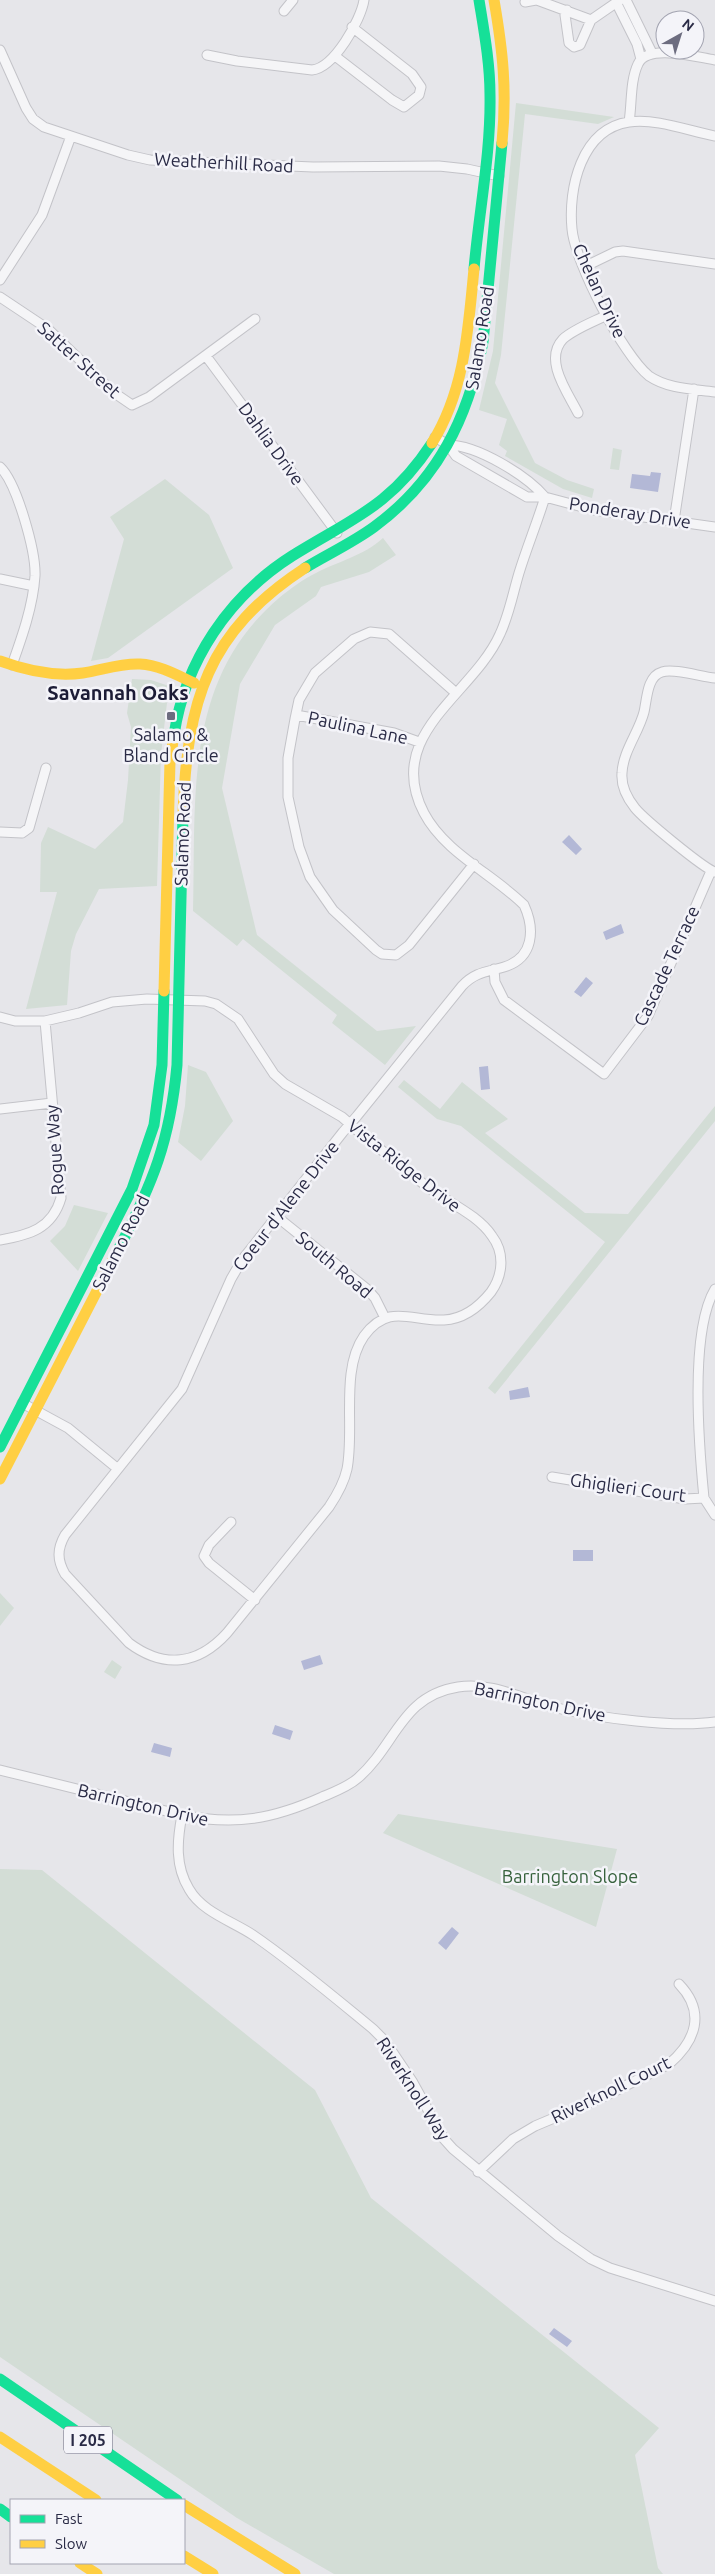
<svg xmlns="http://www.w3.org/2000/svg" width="715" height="2574" font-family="Ubuntu,sans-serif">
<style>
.green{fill:#d3ddd6}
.water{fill:#b3b8d6}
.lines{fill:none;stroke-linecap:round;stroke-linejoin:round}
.street-casing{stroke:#c3c3c8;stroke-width:11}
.street{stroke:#f5f5f7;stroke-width:9}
.fast{stroke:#16e098;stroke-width:11}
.slow{stroke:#ffcf43;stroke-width:11}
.poi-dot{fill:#6c6c7f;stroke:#f4f4f9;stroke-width:2}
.labels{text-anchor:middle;stroke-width:5;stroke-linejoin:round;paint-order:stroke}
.shield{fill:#f4f4f9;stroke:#67677c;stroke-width:1}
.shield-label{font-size:16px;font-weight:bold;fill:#2a2b46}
.street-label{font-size:18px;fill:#2a2b46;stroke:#f4f4f9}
.poi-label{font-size:18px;fill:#2a2b46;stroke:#f4f4f9}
.park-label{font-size:18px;fill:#37623d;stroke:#f4f4f9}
.quarter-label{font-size:20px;font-weight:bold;fill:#1c1c36;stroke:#f4f4f9}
</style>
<rect width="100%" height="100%" fill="#e6e6ea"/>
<path class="green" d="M516,103L614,117L598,124L525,114L501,355L495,383L535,463L567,480L594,489L592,498L563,489L505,456L507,451L499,445L507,419L479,410L493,351Z
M613,448L622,450L619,470L610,469Z
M165,479L209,515L233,568L108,658L91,661L124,539L110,517Z
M383,538L396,555L369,572L321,587L316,596L275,625L240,684L222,788L257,935L377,1031L416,1026L385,1065L332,1023L337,1015L243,939L237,946L193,911C196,797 183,680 279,598C290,589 303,579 316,573C339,561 363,556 383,538Z
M132,679L151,680L169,686L161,754L157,886L99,889L76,934L71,951L67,1005L26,1009L57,892H40L41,843L48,827L95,849L123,822L128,780L131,727L127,713Z
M188,1065L206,1072L233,1121L201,1161L178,1142L185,1106Z
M404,1080L440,1109L462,1082L508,1119L485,1133L585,1213L628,1214L715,1106V1121L495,1394L488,1388L605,1242L461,1126L437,1119L398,1087Z
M74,1205L108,1213L78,1271L50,1241L65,1226Z
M0,1593L14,1608L0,1626Z
M112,1660L122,1667L115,1679L104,1672Z
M398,1814L617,1849L596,1927L383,1833Z
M0,1869L42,1870L315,2090L371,2198L659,2428L635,2455L658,2568L663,2574H334L237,2518L0,2357Z"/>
<path class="water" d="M651,472L661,473L658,492L630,488L632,474L650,476Z
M569,835L582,849L576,855L562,842Z
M621,924L624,933L606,940L603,932Z
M586,977L593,983L581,997L574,992Z
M488,1066L490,1089L481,1090L479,1067Z
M528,1387L530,1397L510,1400L509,1391Z
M573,1550H593V1561H573Z
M320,1655L323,1664L304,1670L301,1661Z
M275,1725L293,1731L290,1740L272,1734Z
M154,1743L172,1748L170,1757L151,1752Z
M452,1927L459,1933L446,1950L438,1943Z
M554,2328L572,2341L567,2347L549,2334Z"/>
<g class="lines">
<g class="street-casing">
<path id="street" d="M537,0L591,20L620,0
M626,0L652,53
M525,2L536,0
M616,2L637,44L641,59
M567,10L565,15L569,43L574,47L580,45L591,20
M284,11L293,0
M0,50L26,108L33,119L44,127L128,155L150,160L313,167L439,166L467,169L499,176
M207,55L237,61L312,70C334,68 361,20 364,0
M335,56L392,100L404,107L419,95L421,87L412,74L352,27
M629,122C632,104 630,81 638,64C647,43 696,57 715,60
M715,136C689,131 656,118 629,122C581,129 568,189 572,229C575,263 623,355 649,376C668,389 693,389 715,392
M584,267L615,252L623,251L715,264
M0,280L42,215L71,136
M0,297L48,329L113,392L132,405L149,397L255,319
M206,356L337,533
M578,413C568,393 543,360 563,339C574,329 593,322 607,315
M435,437L448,445L456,456L527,497H545L594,510L715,527
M448,445C477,445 526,475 545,497
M0,467C17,483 36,552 35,576C33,606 22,637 12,665
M674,521L694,389
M0,579L34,586
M715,678C702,677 674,668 662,672C647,676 647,699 644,712C639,732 623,751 622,773C621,785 627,798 635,808C644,819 703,868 715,872
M456,693L389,634L370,632L354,639L315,673L299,700L295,719L288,758V797L299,847L310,877L333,910L376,950L382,954L396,955L409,945L474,864
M296,715L394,733L419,742
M0,832L22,833L29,828L46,768
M494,969L495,982L504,1000L604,1074L648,1016L711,871
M0,1017L15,1021H45L79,1013L112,1002L147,999L205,1001L216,1004L238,1019L274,1074L285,1084L342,1117L358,1131C382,1150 405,1170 429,1188C449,1203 478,1215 492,1236C505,1253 503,1275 491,1292C479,1307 464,1319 444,1320C412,1322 389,1302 364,1336C340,1370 355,1429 347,1469C344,1483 337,1495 329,1507L227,1633C198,1665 164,1669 129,1643L65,1574C57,1560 57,1549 65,1535L182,1389L231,1279L242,1260L343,1132L357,1116L462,986C475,972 487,972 504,967C534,958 535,929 524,905C493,874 445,853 424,813C383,734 473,695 500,634C509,615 513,593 519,573C527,547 537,523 545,497
M0,1109L52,1103
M276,1216L367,1289L375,1298L385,1318
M0,1240C29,1235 52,1229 61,1198L45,1021
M715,1289C689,1332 699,1447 704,1498L715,1515
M22,1403L68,1428L118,1469
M552,1477L685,1499L704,1498
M231,1522L209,1545L204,1556L209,1563L255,1600
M0,1770L182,1815C235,1826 273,1819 322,1797C334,1792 348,1787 358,1778C396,1745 401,1696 458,1687C492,1681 526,1701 557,1708C599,1718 673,1728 715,1722
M182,1815C177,1841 175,1866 189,1889C202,1912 232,1921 253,1935C294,1963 334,1997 373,2029L385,2041L412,2081L444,2139L453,2149L558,2236L591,2259L610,2268L715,2301
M478,2172L513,2139L535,2126L599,2099L669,2064C696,2041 706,2012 679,1984"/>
</g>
<use href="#street" class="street"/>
<path class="fast" d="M474,269C479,211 491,153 490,95C490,63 484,31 479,0
M305,568C328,554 352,543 374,527C438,480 468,418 483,342L502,143
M174,735C185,661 229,596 292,556C353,518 390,507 432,443
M118,1250C153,1183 170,1141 177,1065L183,814
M0,1447L132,1189L154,1125L162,1065L164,991
M0,2379L177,2500
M0,2509L11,2517"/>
<path class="slow" d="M494,0C503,52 507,90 502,143
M432,443C465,390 468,330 474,269
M0,661C27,671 54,677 83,673C102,670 121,663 140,664C159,665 177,675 194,683
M183,814C187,701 207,632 305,568
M164,991L170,761L174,735
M0,1479L118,1250
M0,2437L96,2500
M184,2505L295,2574
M184,2556L213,2574
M80,2563L97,2574"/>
</g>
<rect class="poi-dot" x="166" y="711" width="10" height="10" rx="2.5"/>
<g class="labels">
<rect class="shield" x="64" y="2426.5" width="48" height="27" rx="4"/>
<g class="shield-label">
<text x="88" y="2446">I 205</text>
</g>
<g class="street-label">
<text transform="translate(224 163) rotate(3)" y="6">Weatherhill Road</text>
<text transform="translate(599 291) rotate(65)" y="6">Chelan Drive</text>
<text transform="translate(480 338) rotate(-81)" y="6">Salamo Road</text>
<text transform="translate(79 360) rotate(42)" y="6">Satter Street</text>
<text transform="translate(271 444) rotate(54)" y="6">Dahlia Drive</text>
<text transform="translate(630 513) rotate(9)" y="6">Ponderay Drive</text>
<text transform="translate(358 728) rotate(12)" y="6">Paulina Lane</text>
<text transform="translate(183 834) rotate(-88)" y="6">Salamo Road</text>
<text transform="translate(667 966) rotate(-65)" y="6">Cascade Terrace</text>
<text transform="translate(55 1150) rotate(-94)" y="6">Rogue Way</text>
<text transform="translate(404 1166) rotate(38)" y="6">Vista Ridge Drive</text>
<text transform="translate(286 1206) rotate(-52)" y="6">Coeur d'Alene Drive</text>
<text transform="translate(121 1243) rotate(-63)" y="6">Salamo Road</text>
<text transform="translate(334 1265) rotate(40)" y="6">South Road</text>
<text transform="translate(628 1488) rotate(8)" y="6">Ghiglieri Court</text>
<text transform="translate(540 1702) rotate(12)" y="6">Barrington Drive</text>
<text transform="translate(143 1805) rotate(13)" y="6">Barrington Drive</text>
<text transform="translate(413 2089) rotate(57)" y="6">Riverknoll Way</text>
<text transform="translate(611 2090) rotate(-26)" y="6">Riverknoll Court</text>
</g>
<g class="poi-label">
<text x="171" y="741">Salamo &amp;<tspan x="171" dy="21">Bland Circle</tspan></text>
</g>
<g class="park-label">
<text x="570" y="1883">Barrington Slope</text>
</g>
<g class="quarter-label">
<text x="118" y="700">Savannah Oaks</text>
</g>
</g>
<rect x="10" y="2499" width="175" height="65" fill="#f4f4f9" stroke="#a3a4b1"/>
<rect x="20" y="2515" width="25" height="8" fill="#16e098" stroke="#a3a4b1"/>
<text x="55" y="2524" font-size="15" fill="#2a2b46">Fast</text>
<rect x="20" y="2540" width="25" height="8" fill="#ffcf43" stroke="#a3a4b1"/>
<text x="55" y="2549" font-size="15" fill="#2a2b46">Slow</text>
<g transform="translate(680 35) rotate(39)"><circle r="24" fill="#f4f4f9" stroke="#a3a4b1"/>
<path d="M0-4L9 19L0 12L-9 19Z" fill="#6c6c7f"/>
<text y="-8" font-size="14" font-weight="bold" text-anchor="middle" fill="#2a2b46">N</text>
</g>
</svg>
